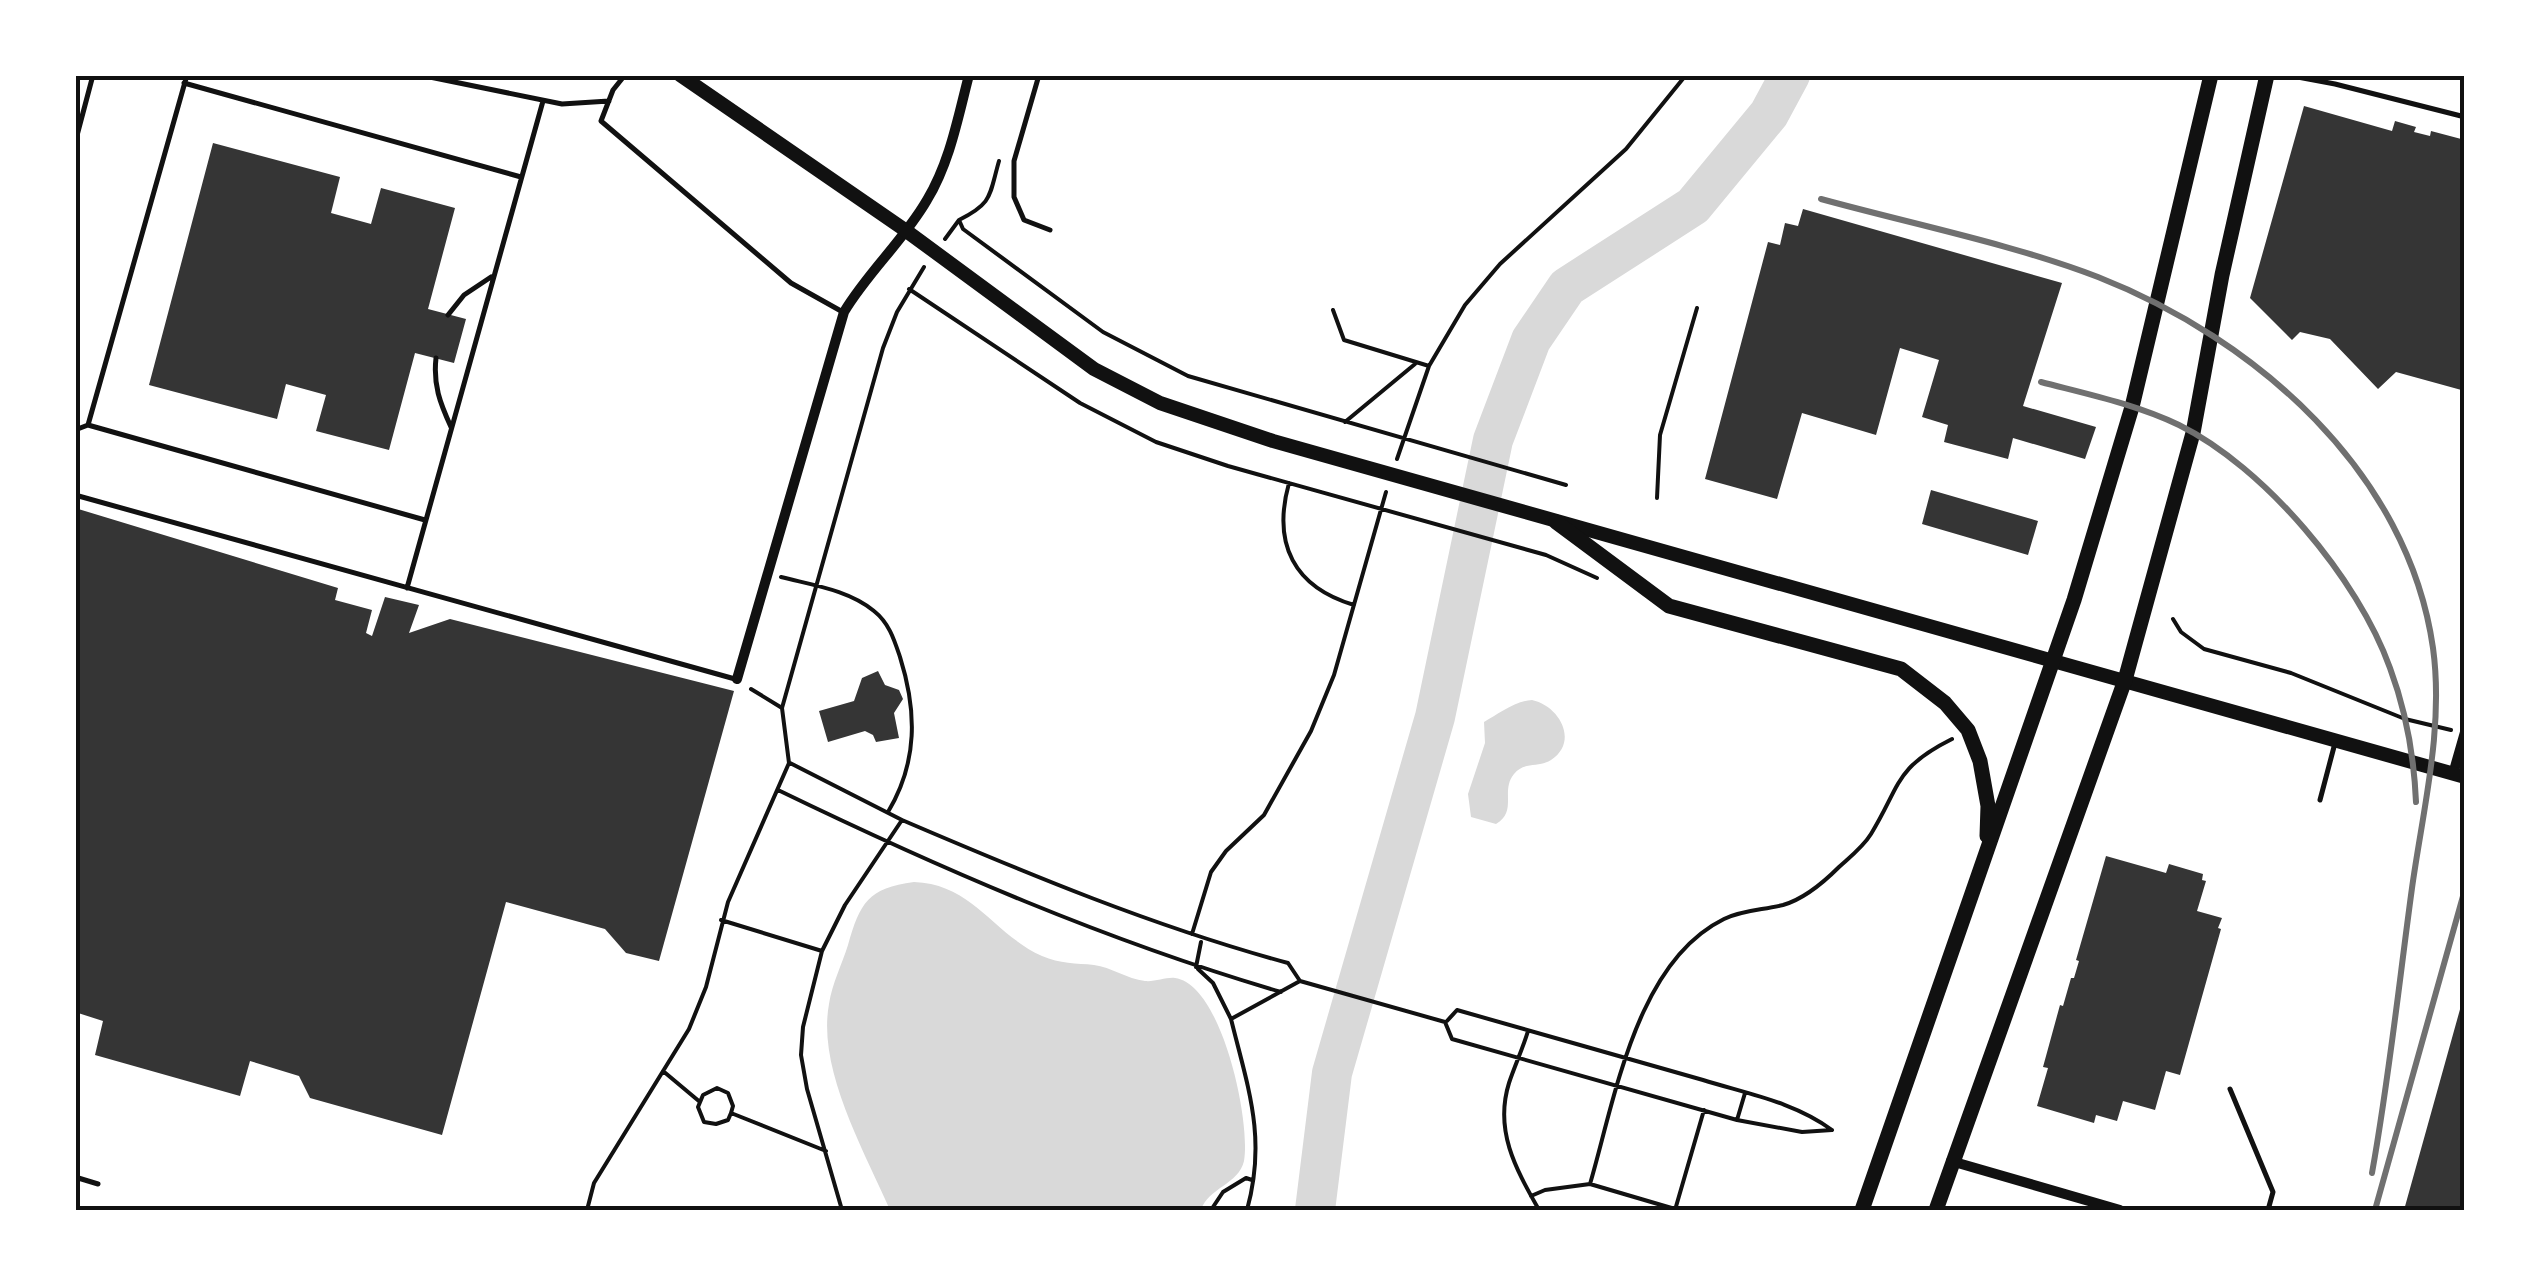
<svg xmlns="http://www.w3.org/2000/svg" width="2540" height="1285" font-family="'Nunito Sans',sans-serif">
<style>
.water{fill:#d9d9d9}
.lines{fill:none;stroke-linecap:round;stroke-linejoin:round}
.river{stroke:#d9d9d9;stroke-width:40}
.building{fill:#353535}
.path{stroke:#111;stroke-width:4}
.service{stroke:#111;stroke-width:5}
.minor{stroke:#111;stroke-width:10}
.secondary{stroke:#111;stroke-width:14}
.primary{stroke:#111;stroke-width:15}
.rail{stroke:#707070;stroke-width:6}
.neatline{fill:none;stroke:#111;stroke-width:4}
</style>
<rect width="100%" height="100%" fill="#fff"/>
<path class="water" d="M1532,700C1560,706 1579,742 1551,760C1539,768 1524,761 1514,774C1500,791 1518,811 1496,824L1471,817L1468,794L1485,743L1484,722C1497,715 1515,701 1532,700Z
M914,882C973,884 993,934 1042,956C1060,964 1076,963 1094,965C1111,967 1127,979 1145,981C1155,982 1166,977 1175,978C1222,984 1251,1122 1244,1161C1239,1184 1208,1188 1201,1210H890C864,1150 817,1069 829,1004C832,984 842,964 848,945C860,903 868,888 914,882Z"/>
<g class="lines">
<path class="river" d="M1315,1210L1332,1073L1435,717L1493,440L1531,340L1567,287L1693,206L1769,114L1790,75"/>
</g>
<path class="building" d="M2304,106L2392,131L2395,121L2416,127L2414,132L2430,136L2431,131L2465,140V391L2396,372L2378,389L2330,339L2300,332L2292,340L2250,298Z
M213,143L340,177L331,213L371,224L381,188L455,208L428,309L466,319L454,363L415,353L389,450L316,431L326,395L286,384L277,419L149,385Z
M1803,209L2062,283L2023,406L2096,427L2085,459L2013,438L2008,459L1944,442L1948,425L1922,417L1939,360L1900,348L1876,435L1802,413L1777,499L1705,479L1768,242L1780,245L1785,223L1798,226Z
M1931,490L2038,521L2028,555L1922,524Z
M75,508L338,588L335,600L372,610L366,633L372,636L385,597L419,605L409,633L450,619L734,691L659,961L626,953L605,929L506,902L442,1135L310,1098L299,1076L250,1061L240,1096L95,1055L103,1021L75,1012Z
M878,671L885,685L899,690L903,699L894,713L899,738L876,742L873,735L865,731L828,742L819,711L854,701L862,678Z
M2106,856L2166,873L2169,864L2203,874L2202,880L2206,881L2197,911L2222,918L2218,928L2221,929L2180,1075L2166,1071L2155,1110L2123,1101L2117,1121L2096,1115L2094,1123L2037,1106L2048,1068L2043,1067L2060,1005L2063,1006L2071,978H2074L2079,961L2076,960Z
M2464,995L2465,1210H2404Z"/>
<g class="lines">
<path class="path" d="M999,161C989,196 993,203 959,220L963,229L1103,332L1188,376L1566,485
M945,239L959,220
M909,289L1080,403L1156,442L1228,466L1546,555L1597,578
M1333,310L1344,340L1429,366
M1345,422L1415,364
M1397,459L1429,366L1465,305L1500,264L1626,149L1686,75
M1289,483C1272,544 1294,587 1354,605
M1657,498L1660,435L1697,308
M781,577C812,585 849,590 874,611C889,623 894,639 900,657C917,711 918,762 888,812
M2173,619L2181,632L2204,649L2291,673L2405,719L2451,730
M782,708L883,348L897,312L924,267
M790,763L902,820
M778,790C941,869 1107,941 1281,992
M721,920L822,951
M1192,934L1211,872L1226,851L1264,815L1311,731L1334,675L1386,492
M1196,967L1201,942
M1198,969L1213,983L1231,1019
M1447,1021L1457,1010C1539,1034 1621,1056 1703,1080C1748,1094 1794,1102 1832,1130
M1528,1031C1523,1048 1515,1065 1509,1083C1494,1131 1516,1169 1539,1210
M663,1071L700,1102
M731,1113L728,1120L716,1124L704,1122L698,1107L703,1095L717,1088L728,1093L733,1106L731,1113L826,1151
M1737,1120L1745,1093
M1590,1184L1675,1209
M1531,1196L1545,1190L1590,1184C1615,1099 1636,962 1724,919C1742,910 1763,910 1783,905C1804,899 1824,882 1839,867C1850,857 1863,847 1871,834C1901,785 1894,768 1952,739
M587,1210L594,1183L689,1029L706,987L728,902L789,763L782,708L751,689
M842,1210L807,1089L801,1055L803,1027L822,951L845,905L902,820C1028,874 1155,927 1288,963L1300,981L1445,1022L1452,1039L1737,1120L1802,1132L1832,1130
M1211,1210L1223,1192L1246,1178L1252,1180
M1247,1210C1267,1138 1248,1088 1231,1019L1300,981
M1675,1210L1704,1110"/>
<path class="service" d="M420,75L562,104L609,101
M625,75L613,90L601,121L791,283L841,311
M1039,75L1014,161V197L1024,220L1050,230
M2287,75L2335,84L2465,117
M184,83L521,177
M75,143L93,75
M448,315L464,295L491,277
M436,358C433,385 440,403 451,427
M88,425L187,75
M75,430L88,425L425,520
M75,495L735,679
M407,588L543,101
M2320,800L2335,743
M2230,1089L2273,1192L2268,1210
M75,1177L98,1184"/>
<path class="minor" d="M737,679L844,312C868,272 904,240 927,200C950,162 958,117 969,75
M2453,774L2465,732
M1951,1161L2120,1210"/>
<path class="secondary" d="M680,75L905,230L1094,369L1160,403L1273,441L2465,777"/>
<path class="primary" d="M1556,522L1669,606L1901,669L1945,703L1968,730L1980,761L1988,806L1987,836
M1862,1210L2074,600L2132,407L2211,75
M1936,1210L2125,680L2193,433L2222,275L2267,75"/>
<path class="rail" d="M1821,199C1912,224 2012,244 2098,277C2256,339 2408,472 2433,648C2444,728 2423,809 2412,888C2399,983 2389,1079 2372,1173
M2041,382C2087,394 2135,404 2179,425C2264,467 2358,578 2390,668C2406,711 2414,756 2416,802
M2375,1210L2465,889"/>
</g>
<rect width="2540" height="1285" fill="none" stroke="#ffffff" stroke-width="155"/>
<rect x="78" y="78" width="2384" height="1130" class="neatline"/>
</svg>
